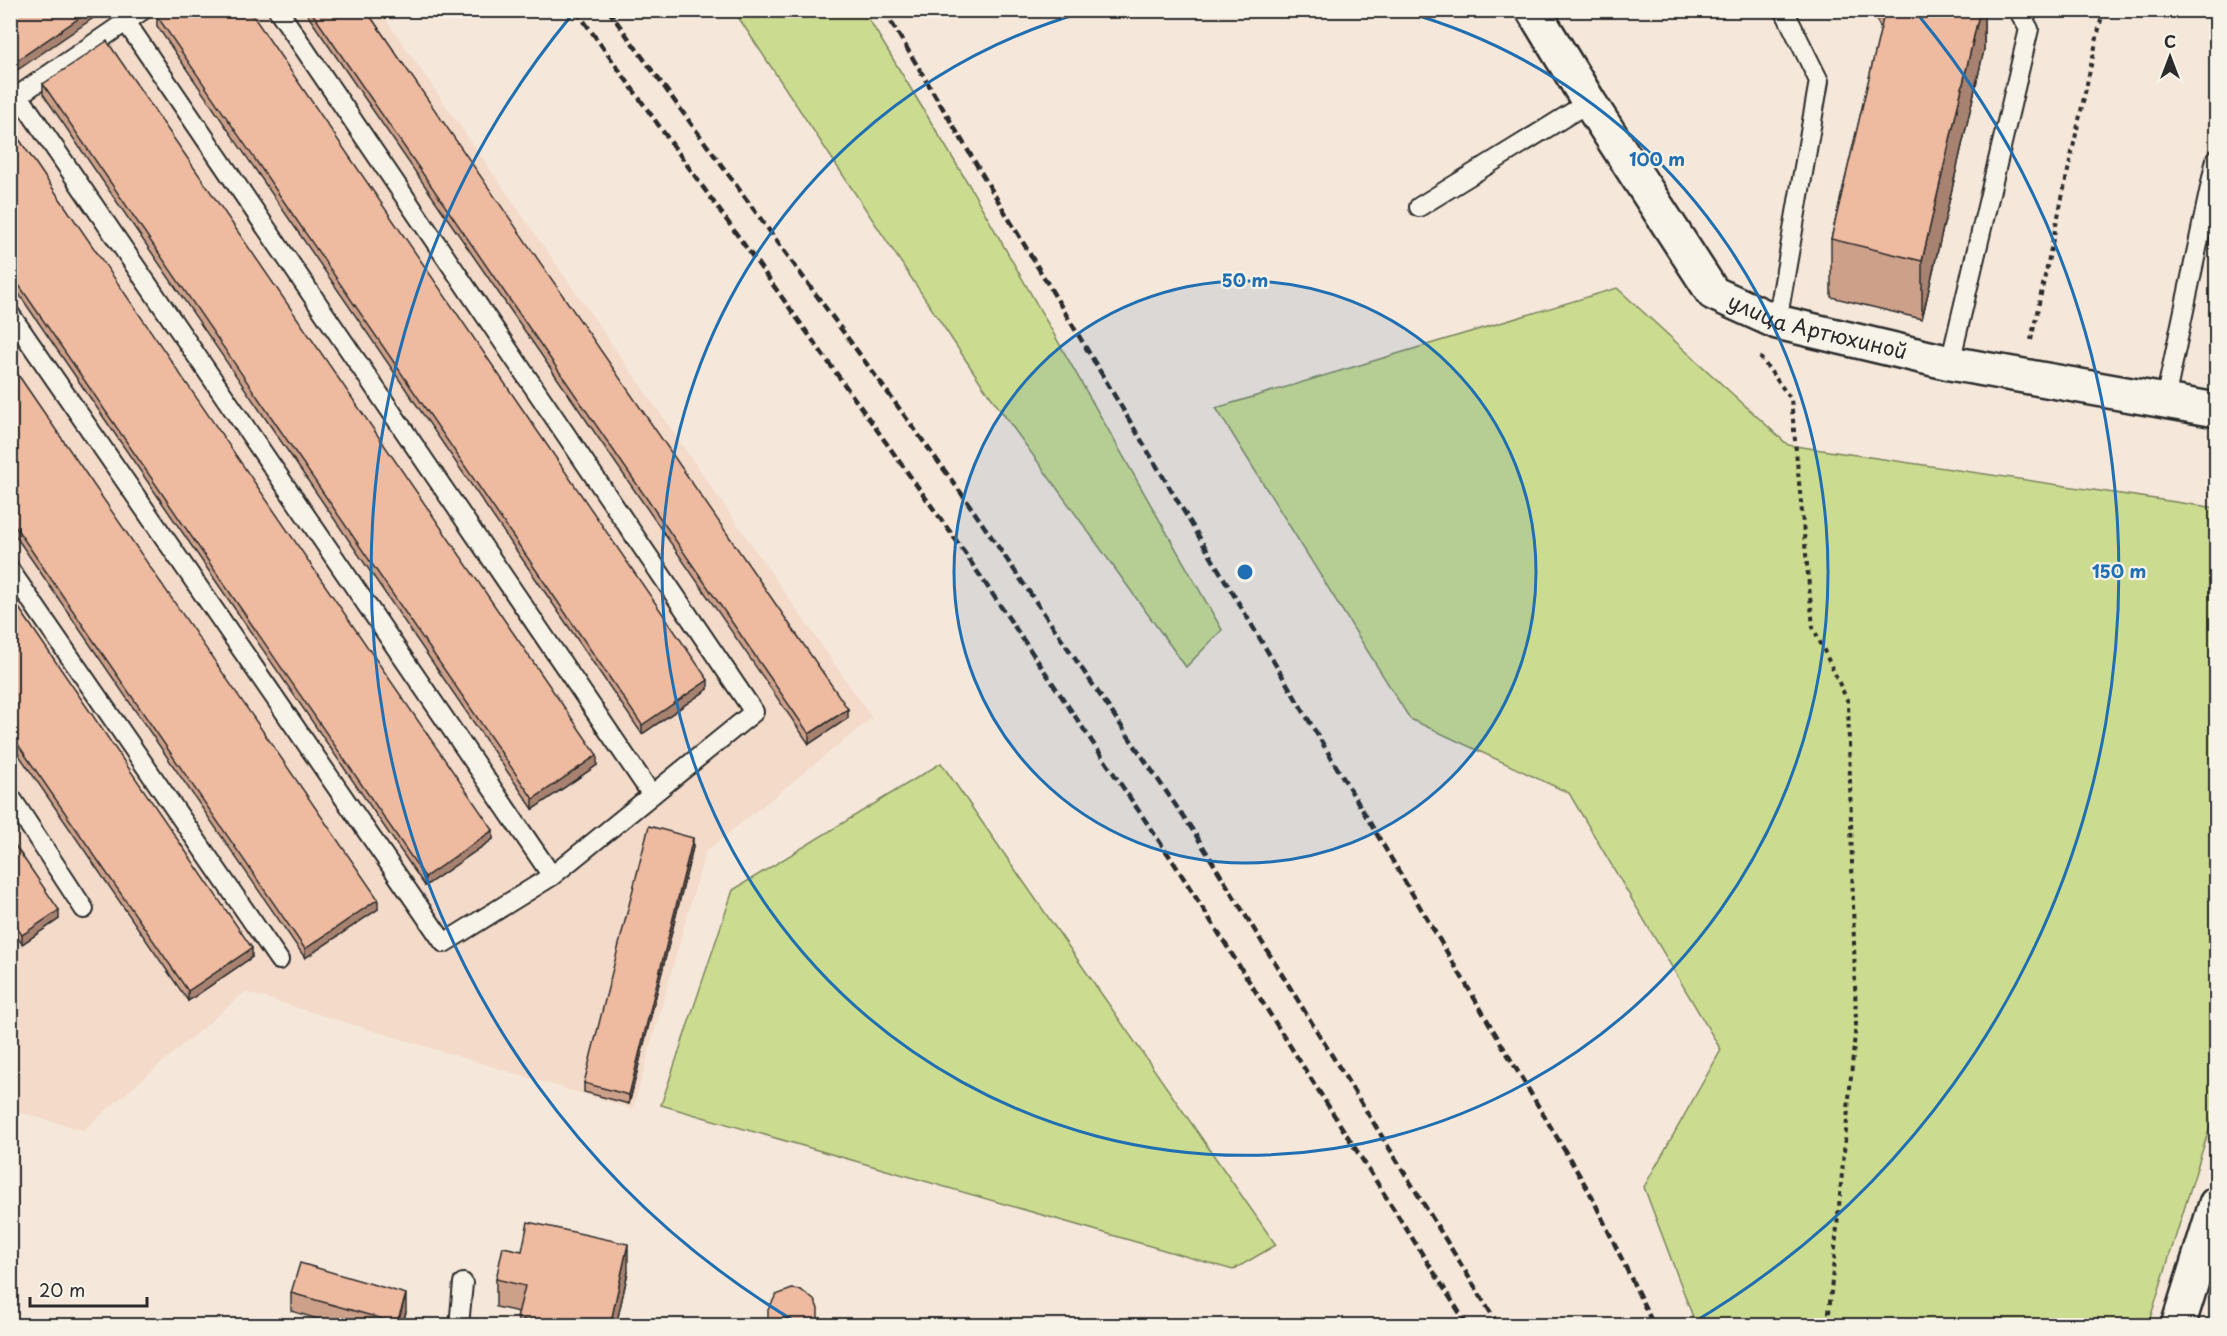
<svg xmlns="http://www.w3.org/2000/svg" width="2227" height="1336" font-family="'Playpen Sans',sans-serif">
<style>
.built{fill:#f3dac9}
.green{fill:#cbdc90;stroke:#7b845e;stroke-width:1.5}
.lines{fill:none;stroke-linecap:round;stroke-linejoin:round}
.lane-casing{stroke:#2b2b2b;stroke-width:22}
.street-casing{stroke:#2b2b2b;stroke-width:38}
.path{stroke:#2b2b2b;stroke-width:4;stroke-dasharray:4.5 4.5;stroke-linecap:butt}
.lane{stroke:#f7f3e8;stroke-width:18}
.street{stroke:#f7f3e8;stroke-width:33}
.rail{stroke:#2b2b2b;stroke-width:4.5;stroke-dasharray:9 4.5;stroke-linecap:butt}
.wall{fill:#cda08a;stroke:#2b2b2b;stroke-width:1.5}
.shaded-wall{fill:#a78270;stroke:#2b2b2b;stroke-width:1.5}
.building{fill:#eebaa0;stroke:#2b2b2b;stroke-width:1.5}
.ring{fill:none;stroke:#1f6fb2;stroke-width:3}
.labels{text-anchor:middle;stroke-width:4.5;stroke-linejoin:round;paint-order:stroke}
.street-label{font-size:21px;fill:#2b2b2b;stroke:#f7f3e8}
.centre{fill:#1f6fb2;stroke:#f7f3e8;stroke-width:3}
.ring-label{font-size:18px;text-anchor:middle;font-weight:bold;fill:#1f6fb2;stroke:#f7f3e8;stroke-width:4.5;stroke-linejoin:round;paint-order:stroke}
</style>
<rect width="100%" height="100%" fill="#f5e8da"/>
<filter id="ink" filterUnits="userSpaceOnUse"><feTurbulence type="fractalNoise" baseFrequency=".0167" numOctaves="2"/><feDisplacementMap in="SourceGraphic" scale="12" xChannelSelector="R" yChannelSelector="G"/><feConvolveMatrix kernelMatrix="1 2 1 2 8 2 1 2 1" color-interpolation-filters="sRGB"/></filter>
<g filter="url(#ink)">
<path class="built" d="M10,11H380L872,718L705,852L633,1109L245,992L83,1130L11,1110Z"/>
<path class="green" d="M734,11H864L969,185L1222,630L1186,667L983,386Z
M1617,288L1788,445L2216,508V1107L2148,1325H1696L1644,1187L1721,1050L1569,793L1410,719L1216,408Z
M941,763L1276,1245L1233,1270L661,1105L733,890Z"/>
<g class="lines">
<g class="lane-casing">
<path id="lane" d="M126,22L652,795
M19,96L552,876
M10,101L143,10
M1419,207L1589,102
M10,314L444,943L552,876L754,712L278,10
M1777,322L1819,81L1784,10
M1950,363L2029,29L2018,10
M2165,400L2216,159
M10,570L279,960
M10,796L84,909
M459,1326L463,1283"/>
</g>
<g class="street-casing">
<g id="street">
<path id="s1" d="M1533,10L1589,102L1713,293L1777,322L1950,363L2216,410"/>
<path d="M2178,1326L2216,1204"/>
</g>
</g>
<path class="path" d="M2031,340L2102,15L2108,10
M1760,357L1791,399L1813,627L1848,702L1856,1023L1829,1313L1832,1326"/>
<use href="#lane" class="lane"/>
<use href="#street" class="street"/>
<path class="rail" d="M576,10L958,543L1174,863L1468,1326
M608,10L964,497L1194,832L1499,1326
M884,10L1363,811L1590,1193L1654,1326"/>
</g>
<path class="wall" d="M304,10H366L848,718L809,744Z
M1871,10H1984V50L1922,319L1831,297V239L1881,29Z
M157,16L708,689L642,734L157,26Z
M43,84L597,765L533,809L43,94Z
M10,126L493,839L425,886L10,281Z
M10,363L378,909L305,958L10,528Z
M10,595L252,957L188,1001L10,742Z
M10,838L59,919L22,944L10,927Z
M693,847L629,1104L584,1092V1083Z
M628,1272L616,1326H517L519,1312L496,1307V1279Z
M291,1293L406,1312L402,1326H341L291,1311Z"/>
<path class="shaded-wall" d="M91,10H105L10,75V65Z
M1980,10H1984V50L1922,319V261Z
M708,680V689L642,734V725Z
M848,709V718L809,744V734Z
M597,755V765L533,809V799Z
M493,830V839L425,886V877Z
M693,838V847L629,1104V1095Z
M378,899V909L305,958V949Z
M59,910V919L22,944V935Z
M252,948V957L188,1001V991Z
M628,1244V1272L616,1326H610Z
M406,1294V1312L402,1326H397Z"/>
<path class="building" d="M10,10H91L10,65Z
M165,10H249L708,680L642,725L157,16Z
M310,10H366L848,709L809,734Z
M1885,10H1980L1922,261L1831,239Z
M107,41L597,755L533,799L43,84Z
M10,126L493,830L425,877L10,272Z
M10,363L378,899L305,949L10,519Z
M10,595L252,948L188,991L10,733Z
M649,826L693,838L629,1095L584,1083Z
M10,838L59,910L22,935L10,918Z
M528,1222L628,1244L610,1326H551L517,1318L525,1286L496,1279L503,1247L522,1251Z
M300,1263L406,1294L397,1323L291,1293Z
M792,1289L801,1290L815,1301L818,1309V1318L816,1326H770L768,1319V1310L776,1295Z"/>
</g>
<circle cx="1245" cy="572" r="291" fill="#1f6fb2" fill-opacity=".12"/>
<g class="ring">
<circle cx="1245" cy="572" r="291"/>
<path d="M1406 12A583 583 0 1 1 1084 12"/>
<path d="M801 1325A874 874 0 0 1 571 16M1919 16A874 874 0 0 1 1689 1325"/>
</g>
<g class="labels">
<g class="street-label">
<text dy="7" stroke="none"><textPath href="#s1" startOffset="446">улица Артюхиной</textPath></text>
</g>
</g>
<circle cx="1245" cy="572" r="9" class="centre"/>
<g class="ring-label">
<text x="1657" y="166">100 m</text>
<text x="1245" y="287">50 m</text>
<text x="2119" y="578">150 m</text>
</g>
<rect width="2227" height="1336" fill="none" stroke="#f7f3e8" stroke-width="36"/>
<rect x="18" y="18" width="2191" height="1300" fill="none" stroke="#2b2b2b" stroke-width="2" filter="url(#ink)"/>
<g transform="translate(2170 57)" stroke="#f7f3e8" stroke-width="4.5" paint-order="stroke">
<path d="M0-4.5L10 22L0 15L-10 22Z" fill="#2b2b2b"/>
<text y="-9" font-size="16" font-weight="bold" text-anchor="middle" fill="#2b2b2b">С</text>
</g>
<path d="M30 1297v9h117v-9" fill="none" stroke="#2b2b2b" stroke-width="3"/>
<text x="39" y="1297" font-size="18" fill="#2b2b2b" stroke="#f7f3e8" stroke-width="4.5" paint-order="stroke">20 m</text>
</svg>
